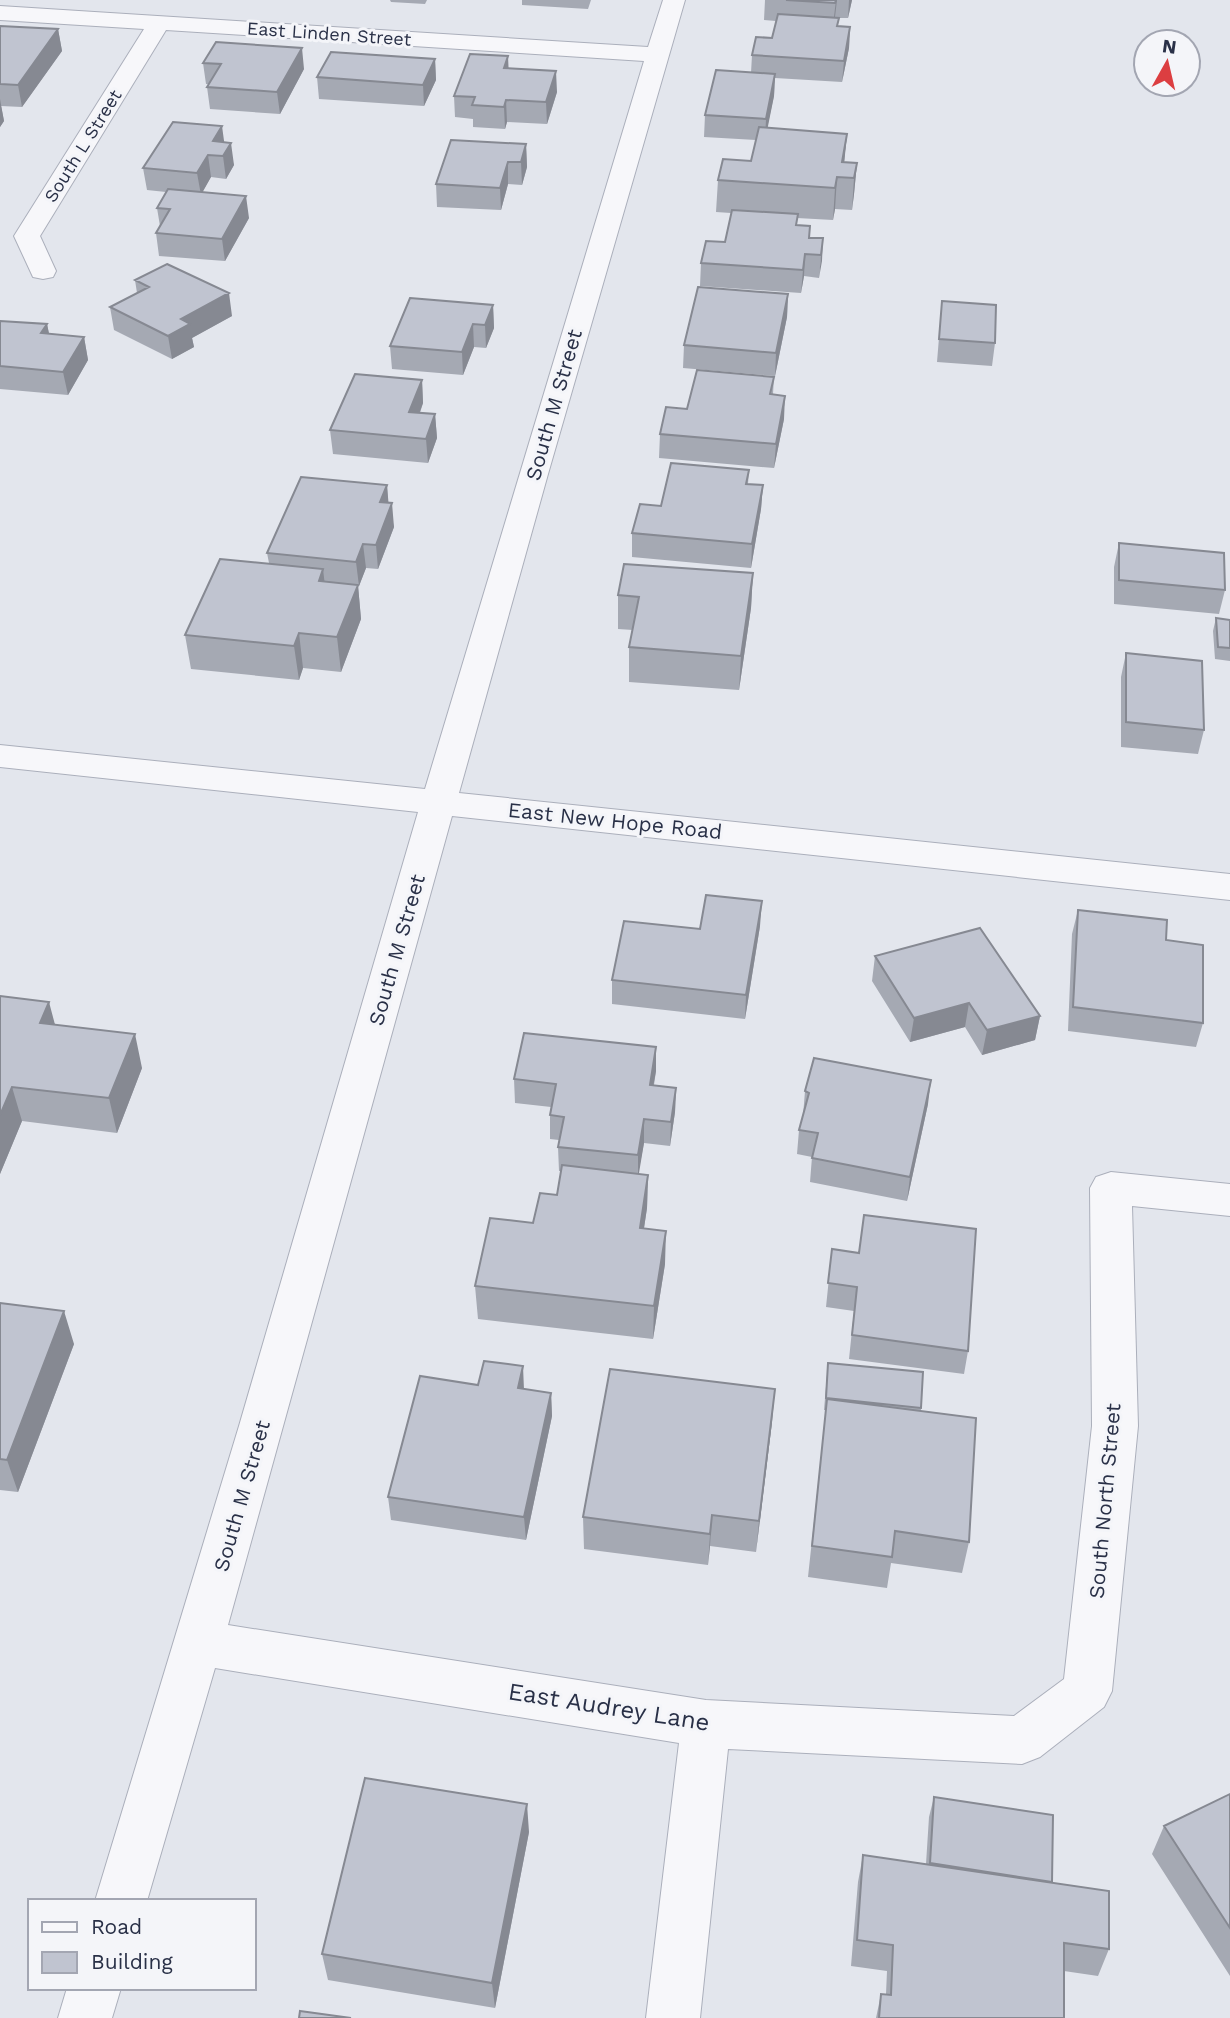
<svg xmlns="http://www.w3.org/2000/svg" width="1230" height="2018" font-family="'Work Sans',sans-serif">
<style>
.lines{fill:none;stroke-linecap:round;stroke-linejoin:round}
.minor-casing{stroke:#abafbb;stroke-width:2}
.minor{fill:#f7f7fa;fill-rule:evenodd}
.wall{fill:#a5a9b3}
.shaded-wall{fill:#868992}
.building{fill:#c0c4d0;stroke:#868992;stroke-width:2}
.labels{text-anchor:middle;stroke-width:6;stroke-linejoin:round;paint-order:stroke}
.far-street-label{font-size:18px;fill:#293047;stroke:#f4f5f9}
.street-label{font-size:21px;fill:#293047;stroke:#f4f5f9}
.near-street-label{font-size:24px;fill:#293047;stroke:#f4f5f9}
</style>
<rect width="100%" height="100%" fill="#e3e6ed"/>
<g class="lines">
<g class="minor-casing">
<path id="minor" d="M663,0H685L548,474L459,793L1230,874V900L452,816L228,1625L706,1700L1014,1716L1064,1679L1092,1426L1090,1188L1096,1177L1111,1172L1230,1184V1216L1132,1206L1138,1426L1112,1691L1104,1707L1040,1757L1022,1764L728,1749L700,2018H646L679,1743L215,1668L147,1901H95L239,1426L418,812L0,767V745L425,789L644,61L166,30L40,236L56,271L53,277L43,279L33,277L14,236L144,29L0,20V6L648,47Z
M67,1988H121L112,2018H58Z"/>
</g>
<use href="#minor" class="minor"/>
</g>
<path class="wall" d="M390,0H427L425,4L391,2Z
M522,0H591L588,9L522,5Z
M765,0H852L848,18H835L838,26L850,27L849,48L842,82L775,78L774,96L767,128L847,134L844,162L857,163L854,194L852,210L835,209L833,220L797,218V225L809,238H823L819,278L804,276L801,293L700,286L701,263L725,242L731,213L716,212L718,180L751,161L756,140L704,137L705,115L751,73L752,55L772,38L776,21L764,20Z
M0,26L58,29L62,51L22,107L1,106L4,121L0,127Z
M435,59L436,80L424,106L319,99L317,77Z
M203,63L304,69L280,114L210,109L207,87L208,84H206Z
M509,68L557,92L547,124L507,122L505,129L473,127V119L455,117L454,96Z
M224,142L234,165L226,179L211,177L202,192L249,218L225,261L159,256L156,233L160,226L157,208L166,192L147,190L143,168Z
M526,144L527,167L522,185L508,184L501,210L437,207L436,184Z
M135,280L232,316L192,338L194,347L172,359L114,330L110,307L137,293Z
M788,294L787,317L775,376L683,368L684,345Z
M942,301L995,343L992,366L937,362Z
M493,305L494,328L486,348L474,347L463,375L392,369L390,346Z
M0,321L47,324L49,334L84,337L88,360L68,395L0,389Z
M774,377L773,394L784,419L774,468L659,458L660,434L687,409Z
M422,380L423,403L420,413L435,414L437,438L428,463L333,454L330,430Z
M749,470L748,484L763,485L761,509L751,568L632,557V533L661,506Z
M387,485L388,503L394,527L378,569L366,568L359,586H358L361,619L341,672L303,668L299,680L191,669L185,635L269,563L267,553Z
M1119,543L1225,590L1219,614L1114,604V567Z
M753,573L751,608L739,690L629,682V647L633,630L618,629V595Z
M1216,618L1230,620V661L1215,659L1213,631Z
M1126,653L1204,730L1198,754L1121,747V677Z
M1078,910L1166,940L1203,1023L1196,1047L1068,1031L1072,934Z
M760,926L745,1019L612,1004V980L700,929Z
M875,956L1040,1016L1035,1040L982,1055L965,1027L910,1042L872,981Z
M0,996L142,1068L117,1133L22,1121L0,1174Z
M656,1047V1071L654,1085L676,1088L675,1112L670,1146L644,1143L638,1174L648,1175L647,1208L644,1228L665,1264L653,1339L478,1319L475,1286L533,1223L557,1195L561,1171H559L558,1147L559,1140L550,1139V1115L551,1107L515,1103L514,1079Z
M805,1091L928,1104L907,1201L810,1182L812,1157L797,1154L799,1130L803,1116Z
M832,1249L968,1351L964,1374L849,1359L854,1311L826,1307Z
M0,1303L74,1344L18,1492L0,1490Z
M828,1363L921,1408V1411L969,1542L962,1573L891,1563L887,1588L808,1577L826,1410H824Z
M478,1385L524,1389L551,1393L552,1416L526,1540L391,1520L388,1497Z
M772,1422L756,1552L710,1546L708,1565L584,1549L583,1517Z
M1230,1794V1976L1152,1854L1164,1826Z
M934,1797L1051,1882L1109,1949L1098,1976L1064,1971V2018H876L881,1994H886L887,1971L851,1966L858,1882L863,1855L926,1864L929,1817Z
M529,1832L495,2008L328,1980L322,1954Z"/>
<path class="shaded-wall" d="M836,0H837L835,17L833,25Z
M849,0H852L848,18Z
M850,27L849,48L842,82L844,61Z
M58,29L62,51L22,107L18,85Z
M302,48L304,69L280,114L277,92Z
M508,56L509,78L504,68Z
M435,59L436,80L424,106L423,85Z
M556,71L557,92L547,124L546,102Z
M775,74L774,96L765,141L766,119Z
M0,99L4,121L0,127Z
M506,100L507,122L505,129L504,107Z
M222,126L225,148L213,141Z
M847,134L844,165L842,162Z
M231,143L234,165L226,179L223,156Z
M526,144L527,167L522,185L521,162Z
M208,155L211,177L201,195L197,173Z
M508,162V184L501,210L500,188Z
M857,163L854,194L852,210L854,178Z
M837,177L835,209L833,220L835,188Z
M246,196L249,218L225,261L222,239Z
M823,238L822,261L819,278L821,255Z
M805,254L804,276L801,293L803,270Z
M229,293L232,316L192,338L194,347L172,359L168,336L181,319Z
M788,294L787,317L775,376L776,353Z
M493,305L494,328L486,348L485,325Z
M47,324L52,348L41,333Z
M473,324L474,347L463,375L462,352Z
M84,337L88,360L68,395L63,372Z
M422,380L423,403L411,436L409,412Z
M785,396L784,419L774,468L776,444Z
M435,414L437,438L428,463L426,439Z
M387,485L389,509L380,502Z
M763,485L761,509L751,568L752,544Z
M392,503L394,527L378,569L376,545Z
M363,544L366,568L359,586L356,562Z
M323,569L327,603L319,581Z
M753,573L751,608L739,690L741,656Z
M358,585L361,619L341,672L337,637Z
M299,633L303,668L299,680L294,646Z
M762,901L760,926L745,1019L746,995Z
M49,1002L58,1036L40,1023Z
M969,1003L965,1027L910,1042L914,1018Z
M1040,1016L1035,1040L982,1055L987,1030Z
M135,1034L142,1068L117,1133L109,1098Z
M656,1047V1071L649,1109L650,1085Z
M931,1080L928,1104L907,1201L910,1177Z
M12,1087L22,1121L0,1174V1115Z
M676,1088L675,1112L670,1146L671,1122Z
M644,1119V1143L638,1179V1155Z
M648,1175L647,1208L639,1261L640,1228Z
M666,1231L665,1264L653,1339L654,1306Z
M64,1311L74,1344L18,1492L7,1460Z
M523,1366L524,1390L518,1388Z
M775,1389L772,1422L756,1552L759,1521Z
M551,1393L552,1416L526,1540L524,1517Z
M712,1515L710,1546L708,1565L710,1534Z
M527,1804L529,1832L495,2008L492,1983Z"/>
<path class="building" d="M786,0H836L835,3Z
M778,14L839,18L837,26L850,27L844,61L752,55L756,37L772,38Z
M0,26L58,29L18,85L0,84Z
M216,42L302,48L277,92L207,87L221,64L203,63Z
M331,52L435,59L423,85L317,77Z
M470,54L508,56L504,68L556,71L546,102L506,100L504,107L472,105L475,97L454,96Z
M716,70L775,74L766,119L705,115Z
M173,122L222,126L213,141L231,143L223,156L208,155L197,173L143,168Z
M759,127L847,134L842,162L857,163L854,178L837,177L835,188L718,180L723,159L751,161Z
M451,140L526,144L521,162H508L500,188L436,184Z
M168,189L246,196L222,239L156,233L170,209L157,208Z
M732,210L798,214L796,225L810,226L809,238H823L821,255L805,254L803,270L701,263L706,241L725,242Z
M167,264L229,293L181,319L190,324L168,336L110,307L149,287L135,280Z
M698,287L788,294L776,353L684,345Z
M410,298L493,305L485,325L473,324L462,352L390,346Z
M942,301L996,305L995,343L939,339Z
M0,321L47,324L41,333L84,337L63,372L0,366Z
M697,370L774,377L770,394L785,396L776,444L660,434L666,407L687,409Z
M355,374L422,380L409,412L435,414L426,439L330,430Z
M671,463L749,470L746,484L763,485L752,544L632,533L640,504L661,506Z
M301,477L387,485L380,502L392,503L376,545L363,544L356,562L267,553Z
M1119,543L1224,553L1225,590L1119,580Z
M220,559L323,569L319,581L358,585L337,637L299,633L294,646L185,635Z
M624,564L753,573L741,656L629,647L639,597L618,595Z
M1216,618L1230,620V648L1218,647Z
M1126,653L1202,661L1204,730L1126,722Z
M706,895L762,901L746,995L612,980L624,921L700,929Z
M1078,910L1167,920L1166,940L1203,945V1023L1073,1007Z
M980,928L1040,1016L987,1030L969,1003L914,1018L875,956Z
M0,996L49,1002L40,1023L135,1034L109,1098L12,1087L0,1115Z
M524,1033L656,1047L650,1085L676,1088L671,1122L644,1119L638,1155L558,1147L564,1117L550,1115L556,1084L514,1079Z
M814,1058L931,1080L910,1177L812,1158L818,1133L799,1130L809,1093L805,1091Z
M562,1165L648,1175L640,1228L666,1231L654,1306L475,1286L490,1218L533,1223L540,1193L557,1195Z
M864,1215L976,1229L968,1351L852,1335L857,1287L828,1283L832,1249L859,1253Z
M0,1303L64,1311L7,1460L0,1459Z
M484,1361L523,1366L518,1388L551,1393L524,1517L388,1497L420,1376L478,1385Z
M828,1363L923,1372L921,1408L826,1398Z
M610,1369L775,1389L759,1521L712,1515L710,1534L583,1517Z
M827,1399L976,1418L969,1542L895,1531L892,1557L812,1546Z
M365,1778L527,1804L492,1983L322,1954Z
M1230,1794V1928L1164,1826Z
M934,1797L1053,1815L1052,1882L930,1863Z
M863,1855L1109,1891V1949L1064,1943V2018H879L881,1994L891,1995L893,1945L857,1940Z
M300,2011L351,2018H299Z"/>
<g class="labels">
<g class="far-street-label">
<text transform="translate(329 34) rotate(4)" y="6">East Linden Street</text>
<text transform="translate(83 146) rotate(-58)" y="6">South L Street</text>
</g>
<g class="street-label">
<text transform="translate(554 405) rotate(-74)" y="7">South M Street</text>
<text transform="translate(615 821) rotate(6)" y="7">East New Hope Road</text>
<text transform="translate(397 950) rotate(-74)" y="7">South M Street</text>
<text transform="translate(242 1496) rotate(-74)" y="7">South M Street</text>
<text transform="translate(1105 1501) rotate(-85)" y="7">South North Street</text>
</g>
<g class="near-street-label">
<text transform="translate(609 1707) rotate(9)" y="8">East Audrey Lane</text>
</g>
</g>
<rect x="28" y="1899" width="228" height="91" fill="#f4f5f9" stroke="#a3a6b2" stroke-width="2"/>
<rect x="42" y="1922" width="35" height="10" fill="#f7f7fa" stroke="#a3a6b2" stroke-width="2"/>
<text x="91" y="1934" font-size="21" fill="#293047">Road</text>
<rect x="42" y="1952" width="35" height="21" fill="#c0c4d0" stroke="#a3a6b2" stroke-width="2"/>
<text x="91" y="1969" font-size="21" fill="#293047">Building</text>
<g transform="translate(1167 63) rotate(8)"><circle r="33" fill="#f4f5f9" stroke="#a3a6b2" stroke-width="2"/>
<path d="M0-5L12 26L0 18L-12 26Z" fill="#dc3e41"/>
<text y="-10" font-size="19" font-weight="bold" text-anchor="middle" fill="#293047">N</text>
</g>
</svg>
